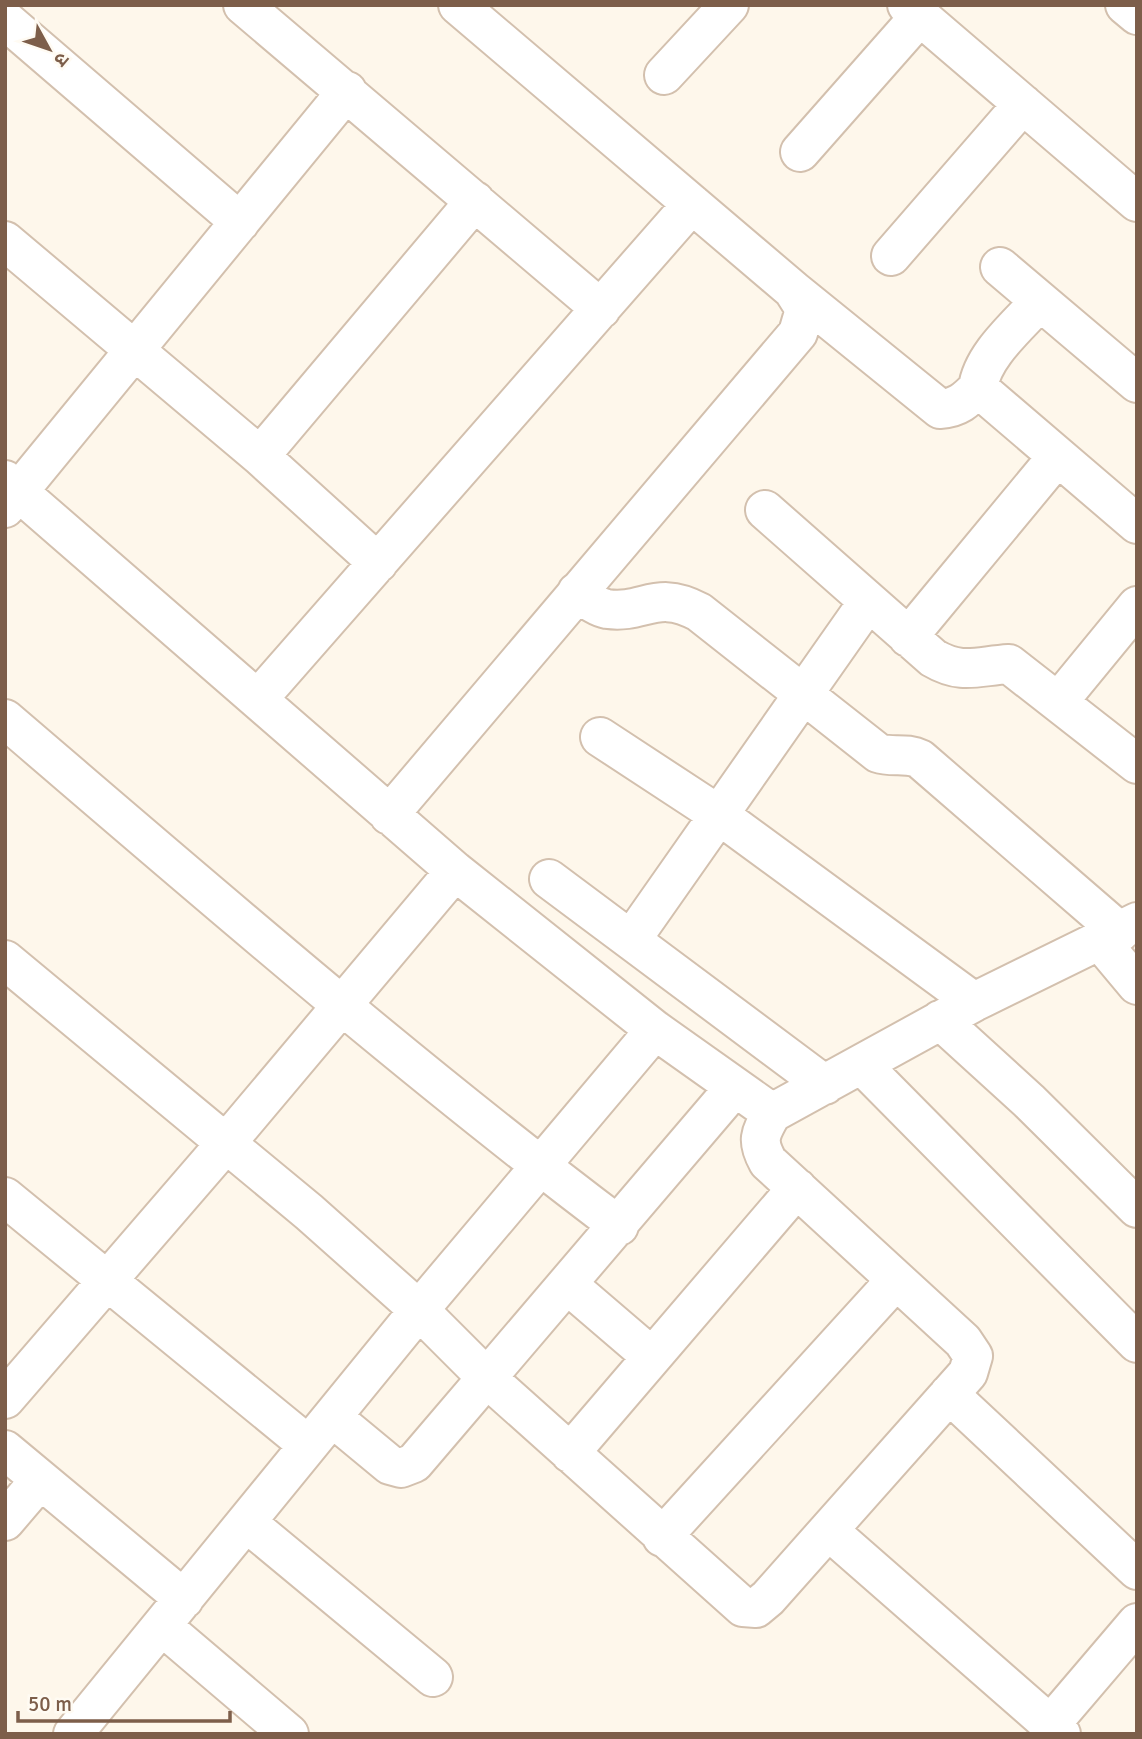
<svg xmlns="http://www.w3.org/2000/svg" width="1142" height="1739" font-family="Signika,'Noto Sans Devanagari',sans-serif">
<style>
.lines{fill:none;stroke-linecap:round;stroke-linejoin:round}
.minor-casing{stroke:#d3c0ae;stroke-width:42}
.minor{stroke:#fff;stroke-width:38}
</style>
<rect width="100%" height="100%" fill="#fef7eb"/>
<g class="lines">
<g class="minor-casing">
<path id="minor" d="M243,5L601,309
M907,5L1137,202
M1125,5L1137,15
M5,20L240,222
M664,75L729,5
M800,152L920,16
M5,241L260,456L378,563
M891,256L1023,104
M1000,267L1137,383
M793,290L940,409C958,408 966,400 978,388
M1040,301C1019,325 982,355 978,388L1137,524
M260,456L475,201
M5,480L455,871L655,1030L772,1113C760,1134 756,1140 768,1162L963,1341L973,1356L968,1373L768,1598L756,1608L743,1607L488,1379L419,1310L309,1212L5,960
M5,508L347,91
M765,510L933,658C962,675 977,666 1009,664L1137,764
M577,592C586,598 596,607 607,609C645,614 656,589 699,612L878,753C892,758 906,752 920,759L1120,932
M908,637L1057,457
M258,699L692,204
M1059,701L1137,606
M5,719C206,891 407,1066 619,1226
M600,737L719,815L974,1002
M389,815L798,333L805,309L793,290L458,5
M549,879L825,1085
M631,940L868,602
M1101,942L1137,985
M940,1020L1029,1101L1137,1208
M861,1064L1137,1343
M772,1113L974,1002L1137,922
M5,1197L308,1445
M568,1285L652,1357
M949,1394L1137,1570
M5,1399L227,1142L455,871
M332,1417L390,1465L401,1468L414,1463L735,1087
M5,1450L184,1599
M570,1453L797,1188
M5,1521L40,1480
M246,1522L433,1677
M829,1531L1061,1734
M662,1537L896,1280
M162,1626L289,1734
M1050,1725L1137,1623
M73,1734L419,1310L655,1030"/>
</g>
<use href="#minor" class="minor"/>
</g>
<rect width="1142" height="1739" fill="none" stroke="#7d5e4a" stroke-width="14"/>
<g transform="translate(49 49) rotate(130)" stroke="#fffbf3" stroke-width="5" paint-order="stroke">
<path d="M0-5L12 26L0 18L-12 26Z" fill="#7d5e4a"/>
<text y="-10" font-size="19" font-weight="bold" text-anchor="middle" fill="#7d5e4a">उ</text>
</g>
<path d="M18 1711v10h212v-10" fill="none" stroke="#7d5e4a" stroke-width="3.5"/>
<text x="28" y="1711" font-size="21" fill="#7d5e4a" stroke="#fffbf3" stroke-width="5" paint-order="stroke">50 m</text>
</svg>
